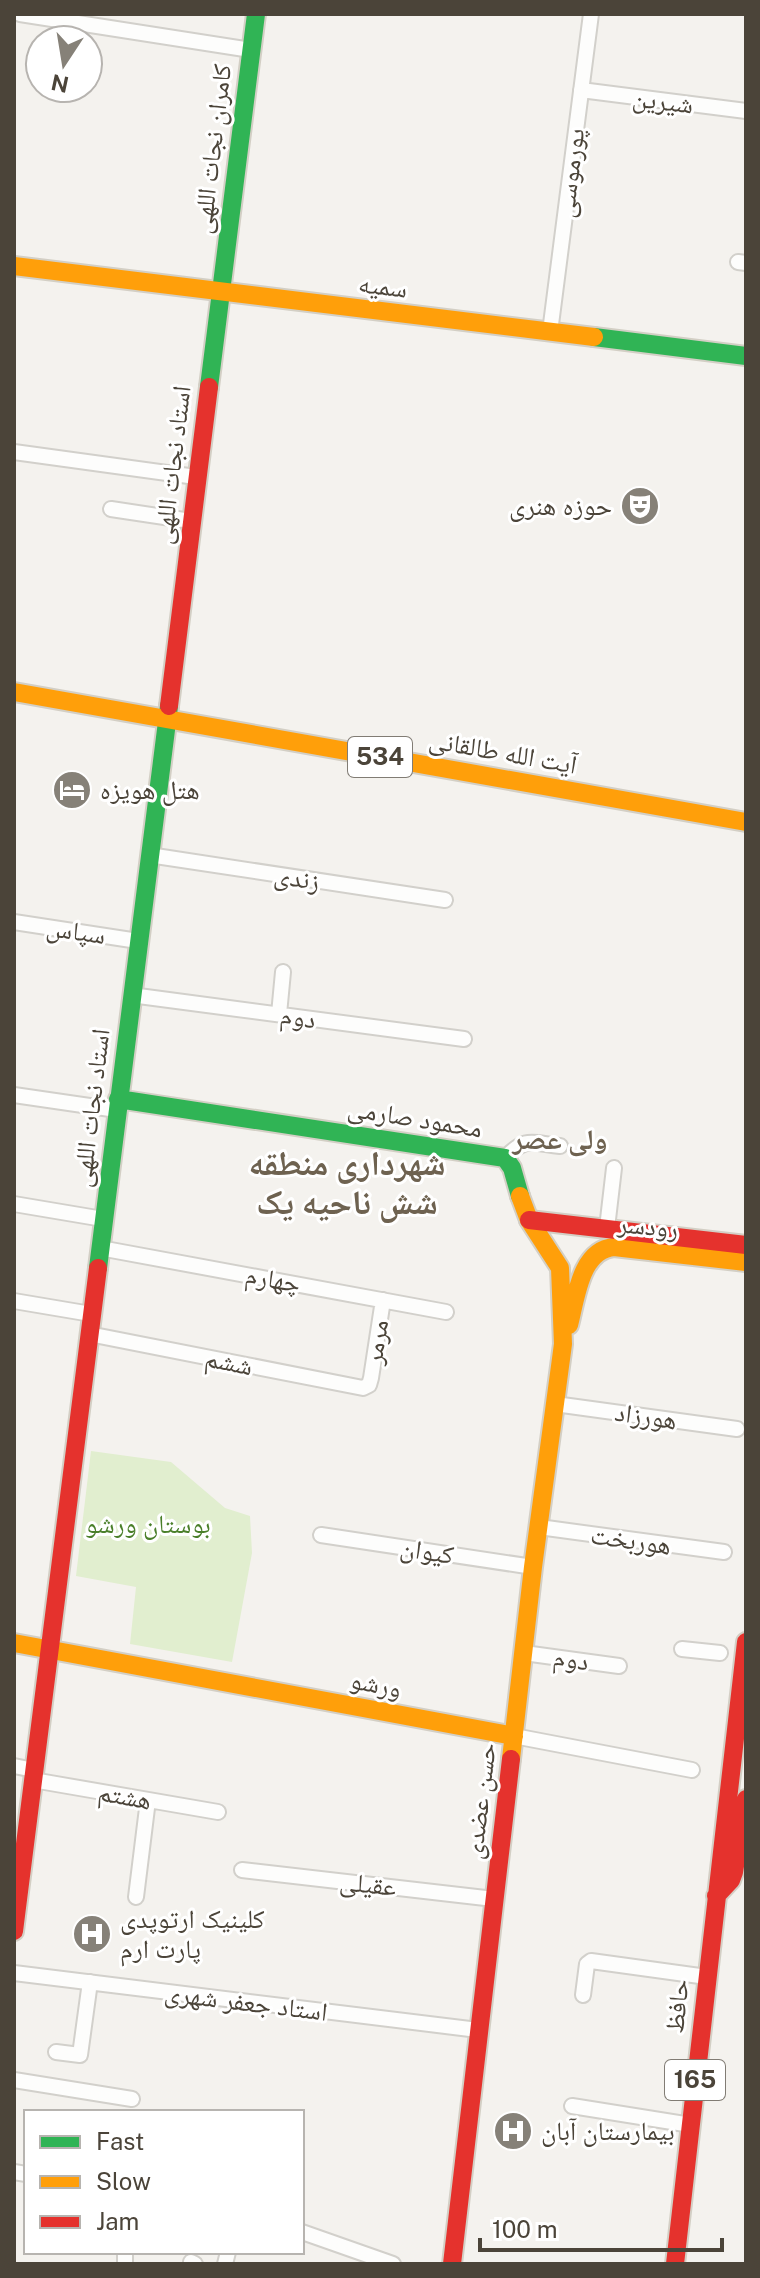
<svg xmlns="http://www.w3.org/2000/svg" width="760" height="2278" font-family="'Public Sans','Noto Naskh Arabic',sans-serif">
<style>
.green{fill:#e1eecf}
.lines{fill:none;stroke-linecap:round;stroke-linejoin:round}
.street-casing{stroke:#d2d0cb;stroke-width:18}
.fast-casing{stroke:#d3cfc5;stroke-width:22}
.slow-casing{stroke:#d3cfc5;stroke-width:22}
.jam-casing{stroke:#d3cfc5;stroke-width:22}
.street{stroke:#fdfdfc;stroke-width:14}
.fast{stroke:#30b455;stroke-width:18}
.slow{stroke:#ff9f0a;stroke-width:18}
.jam{stroke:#e5322d;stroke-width:18}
.labels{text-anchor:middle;stroke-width:6;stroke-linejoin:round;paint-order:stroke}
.shield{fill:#fff;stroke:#817c74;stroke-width:2}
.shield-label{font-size:24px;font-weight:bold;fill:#4b4439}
.street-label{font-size:26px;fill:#4b4439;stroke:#fff}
.poi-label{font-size:26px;fill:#4b4439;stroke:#fff;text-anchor:start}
.park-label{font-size:26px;fill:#4a7f2a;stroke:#fff}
.neighbourhood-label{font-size:28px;font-weight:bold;fill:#6e6250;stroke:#fff}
.district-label{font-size:34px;font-weight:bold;fill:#6e6250;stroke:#fff}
</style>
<rect width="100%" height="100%" fill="#f4f2ee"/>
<path class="green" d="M91,1451L171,1462L225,1508L250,1516L252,1553L232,1662L130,1644L136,1587L76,1576Z"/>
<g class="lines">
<g class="street-casing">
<path id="street" d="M20,14L251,50
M581,90L746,111
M738,262L746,263
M550,332L591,14
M14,452L196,477
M111,509L191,521
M149,855L445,900
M14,922L138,941
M131,995L464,1039
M279,1014L283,972
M14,1095L117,1110
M505,1158C526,1136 532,1143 560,1146
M14,1204L103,1219
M607,1228L614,1168
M100,1248L446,1312
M14,1301L91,1314
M89,1334L363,1388L369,1385L371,1378L383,1300
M555,1404L737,1429
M539,1527L724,1552
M321,1535L533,1567
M682,1649L720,1653
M524,1653L619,1666
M514,1736L692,1770
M14,1766L34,1770
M33,1780L218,1812
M242,1870L494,1899
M136,1897L148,1800
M14,1973L478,2030
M583,1995L587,1964L591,1961L707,1977
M56,2052L80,2055L90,1982
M14,2080L132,2099
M572,2106L691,2125
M14,2172L26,2174
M302,2232L393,2264
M191,2262L195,2264
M125,2264V2252
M225,2264L228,2252"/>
</g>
<g class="fast-casing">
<path id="fast" d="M594,337L746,356
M209,387L256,14
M118,1099L505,1158L512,1168L520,1196
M98,1268L169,706"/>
</g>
<g class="slow-casing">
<path id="slow" d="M14,266L594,337
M14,692L746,822
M569,1325C576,1299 580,1250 614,1247L746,1262
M14,1643L514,1736
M511,1759L533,1567L563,1344L560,1268L529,1220L520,1196"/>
</g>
<g class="jam-casing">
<path id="jam" d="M169,706L209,387
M529,1220L746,1245
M716,1896L731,1880L734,1872L746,1799
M14,1931L98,1268
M452,2264L511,1759
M675,2264L746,1642"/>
</g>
<use href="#street" class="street"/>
<use href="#fast" class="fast"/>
<use href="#slow" class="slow"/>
<use href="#jam" class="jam"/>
</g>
<defs>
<g id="theatre-disc" transform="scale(2)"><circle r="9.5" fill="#868178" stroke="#fff"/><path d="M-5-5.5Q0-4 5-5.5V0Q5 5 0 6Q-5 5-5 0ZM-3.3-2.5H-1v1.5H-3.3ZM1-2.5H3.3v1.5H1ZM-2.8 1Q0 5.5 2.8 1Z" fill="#fff"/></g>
<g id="hotel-disc" transform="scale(2)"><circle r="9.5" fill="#868178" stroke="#fff"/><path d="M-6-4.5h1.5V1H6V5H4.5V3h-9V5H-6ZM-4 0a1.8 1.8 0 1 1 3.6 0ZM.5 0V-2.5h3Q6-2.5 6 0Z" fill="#fff"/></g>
<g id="hospital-disc" transform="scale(2)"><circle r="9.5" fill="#868178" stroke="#fff"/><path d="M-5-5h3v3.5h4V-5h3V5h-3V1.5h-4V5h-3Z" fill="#fff"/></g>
</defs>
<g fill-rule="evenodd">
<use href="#theatre-disc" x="640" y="506"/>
<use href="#hotel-disc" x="72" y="790"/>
<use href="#hospital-disc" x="92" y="1934"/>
<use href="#hospital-disc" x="513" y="2131"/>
</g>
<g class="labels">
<g class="shield">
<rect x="348" y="737" width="64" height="40" rx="6"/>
<rect x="665" y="2060" width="60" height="40" rx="6"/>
</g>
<g class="shield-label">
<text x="380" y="765">534</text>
<text x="695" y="2088">165</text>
</g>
<g class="street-label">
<text transform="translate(663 101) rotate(7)" y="9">شیرین</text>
<text transform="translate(212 149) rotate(-83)" y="9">کامران نجات اللهی</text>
<text transform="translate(570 173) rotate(-83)" y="9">پورموسی</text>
<text transform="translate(383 286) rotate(7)" y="9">سمیه</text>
<text transform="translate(172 465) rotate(-83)" y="9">استاد نجات اللهی</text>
<text transform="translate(503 752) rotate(10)" y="9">آیت الله طالقانی</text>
<text transform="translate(297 878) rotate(9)" y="9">زندی</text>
<text transform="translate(76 931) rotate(8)" y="9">سپاس</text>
<text transform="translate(298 1017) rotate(8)" y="9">دوم</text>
<text transform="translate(91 1108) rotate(-83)" y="9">استاد نجات اللهی</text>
<text transform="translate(415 1118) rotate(9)" y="9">محمود صارمی</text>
<text transform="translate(648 1226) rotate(5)" y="9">رودسر</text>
<text transform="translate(273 1279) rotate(10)" y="9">چهارم</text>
<text transform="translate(376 1342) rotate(-81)" y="9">مرمر</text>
<text transform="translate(229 1362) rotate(11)" y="9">ششم</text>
<text transform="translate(646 1416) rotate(8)" y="9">هورزاد</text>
<text transform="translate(631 1540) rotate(8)" y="9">هوربخت</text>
<text transform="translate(427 1551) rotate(9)" y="9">کیوان</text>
<text transform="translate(571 1659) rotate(8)" y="9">دوم</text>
<text transform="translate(376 1684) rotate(11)" y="9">ورشو</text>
<text transform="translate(125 1796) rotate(10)" y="9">هشتم</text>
<text transform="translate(480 1801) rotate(-83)" y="9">حسن عضدی</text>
<text transform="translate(368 1884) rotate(6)" y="9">عقیلی</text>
<text transform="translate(246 2002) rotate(7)" y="9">استاد جعفر شهری</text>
<text transform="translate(677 2006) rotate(-84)" y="9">حافظ</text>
</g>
<g class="poi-label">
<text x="612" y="515" text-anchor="end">حوزه هنری</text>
<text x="100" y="799">هتل هویزه</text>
<text x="120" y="1928">کلینیک ارتوپدی<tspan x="120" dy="30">پارت ارم</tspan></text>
<text x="541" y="2140">بیمارستان آبان</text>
</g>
<g class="park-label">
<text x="148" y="1533">بوستان ورشو</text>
</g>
<g class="neighbourhood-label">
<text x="560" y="1149">ولی عصر</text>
</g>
<g class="district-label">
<text x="347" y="1175">شهرداری منطقه<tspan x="347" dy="39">شش ناحیه یک</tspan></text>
</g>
</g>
<rect width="760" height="2278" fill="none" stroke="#4b4439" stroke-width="32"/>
<rect x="24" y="2110" width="280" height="144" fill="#ffffff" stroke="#b7b4b0" stroke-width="2"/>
<rect x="40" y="2136" width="40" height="12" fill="#30b455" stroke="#b7b4b0" stroke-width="2"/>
<text x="96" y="2150" font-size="24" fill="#4b4439">Fast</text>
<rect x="40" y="2176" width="40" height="12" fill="#ff9f0a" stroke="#b7b4b0" stroke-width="2"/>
<text x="96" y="2190" font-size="24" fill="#4b4439">Slow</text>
<rect x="40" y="2216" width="40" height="12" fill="#e5322d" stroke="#b7b4b0" stroke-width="2"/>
<text x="96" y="2230" font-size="24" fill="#4b4439">Jam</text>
<g transform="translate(64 64) rotate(192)"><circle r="38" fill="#ffffff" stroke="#b7b4b0" stroke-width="2"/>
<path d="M0-6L14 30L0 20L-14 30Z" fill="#868178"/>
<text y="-12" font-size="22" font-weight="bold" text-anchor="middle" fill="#4b4439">N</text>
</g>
<path d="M480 2238v12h242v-12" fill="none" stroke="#4b4439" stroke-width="4"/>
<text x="492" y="2238" font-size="24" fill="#4b4439" stroke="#ffffff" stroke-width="6" paint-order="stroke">100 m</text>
</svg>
